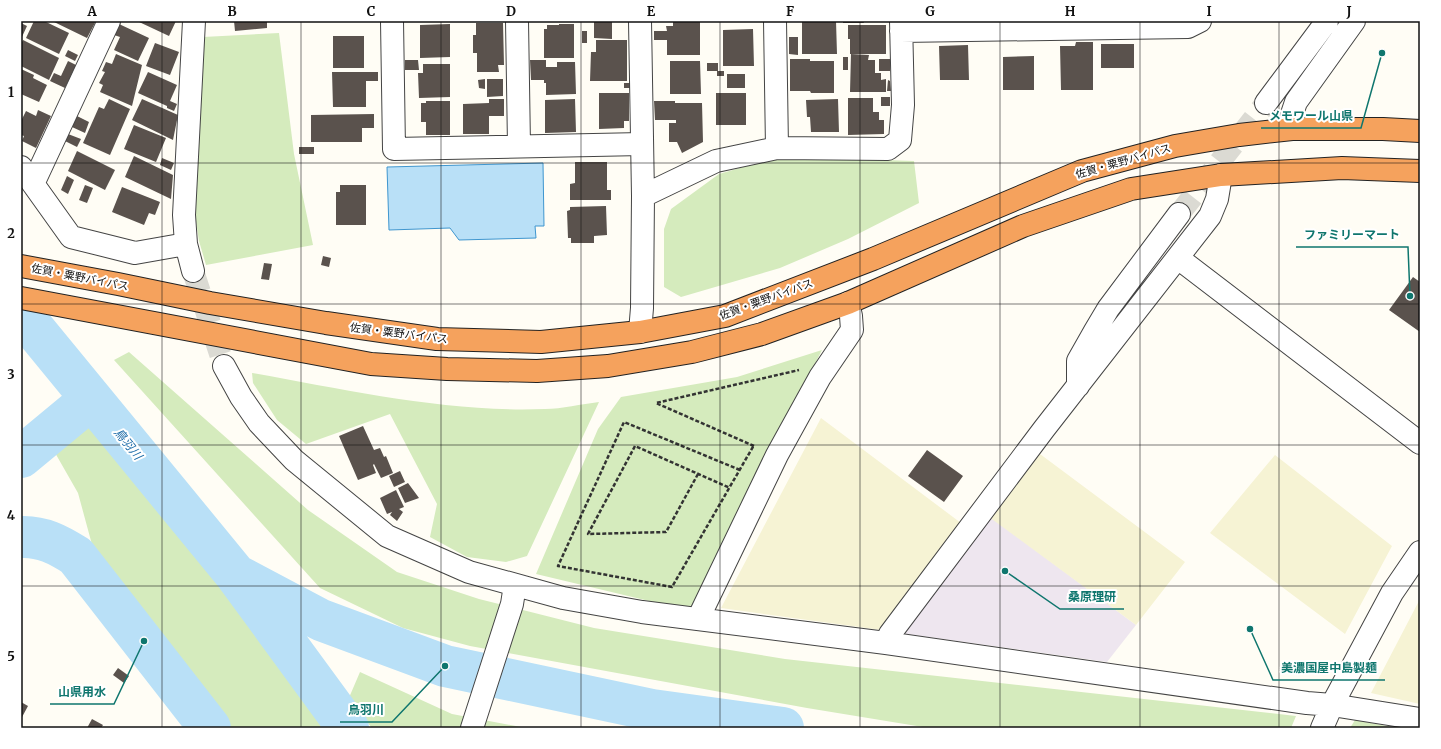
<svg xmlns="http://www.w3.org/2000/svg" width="1441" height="749" font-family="Merriweather,'Noto Sans JP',serif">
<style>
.industrial{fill:#eee6ef}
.farmland{fill:#f6f3d4}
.green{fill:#d5ebbd}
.water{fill:#b9e0f7;stroke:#3f96cf}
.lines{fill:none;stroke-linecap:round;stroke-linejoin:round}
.river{stroke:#b9e0f7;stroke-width:42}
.building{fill:#5a524d}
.minor-tunnel{stroke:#dbdad3;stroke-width:22;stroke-dasharray:22 11;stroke-linecap:butt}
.minor-casing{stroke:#444;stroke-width:24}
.highway-casing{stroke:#222;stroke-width:24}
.path{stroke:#333;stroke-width:2.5;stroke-dasharray:4 2;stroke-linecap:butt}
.minor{stroke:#fff;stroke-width:22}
.highway{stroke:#f5a25d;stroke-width:22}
.grid{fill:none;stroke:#111;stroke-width:1;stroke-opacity:0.55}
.labels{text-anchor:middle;stroke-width:4;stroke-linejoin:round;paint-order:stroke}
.street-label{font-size:11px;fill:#111;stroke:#fff}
.water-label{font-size:12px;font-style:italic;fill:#1768a6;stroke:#fff}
.leader{fill:none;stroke:#0f766e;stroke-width:1.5}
.callout-dot{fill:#0f766e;stroke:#fff;stroke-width:1.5}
.callout-label{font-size:12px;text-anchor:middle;font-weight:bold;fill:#0f766e;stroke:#fff;stroke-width:4;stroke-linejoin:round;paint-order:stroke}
.neatline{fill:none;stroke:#111;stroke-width:1.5}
.grid-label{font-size:13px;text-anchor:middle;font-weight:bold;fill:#111}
</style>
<rect width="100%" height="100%" fill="#fffdf5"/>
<path class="industrial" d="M989,516L1136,625L1107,662L900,633Z"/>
<path class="farmland" d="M821,418L961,523L881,630L721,608Z
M1040,454L1185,562L1136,625L989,517Z
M1275,455L1392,546L1345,634L1210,533Z
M1420,599V704L1371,693Z"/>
<path class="green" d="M279,33L294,154L313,245L206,265L199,241L194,209L203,37Z
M794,157L914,161L919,203L848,239L780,268L681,297L664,287V229L671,209L719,174L757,163Z
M822,350L691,611L536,574L598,429L621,397L737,377Z
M129,352L308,510L397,572L479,599L594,628L785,659L1296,716L1291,728H929L807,708L470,646L403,628L320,588L114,360Z
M252,373C347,390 448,413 545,409C562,409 581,404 599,402L527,556L506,562L467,557L430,537L437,504L390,414L306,444L277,420L253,383Z
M86,425L190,529L347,728H227L97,563L78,493L54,451Z
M360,672L452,714L526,728H372L348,700Z
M1355,720L1397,728H1350Z"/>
<path class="water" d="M543,163L544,226H535L536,238L459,240L450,228L389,230L387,167Z"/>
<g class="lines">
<path class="river" d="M21,313L236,575L348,728
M21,457L91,399
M21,537C42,536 59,545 76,556L210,728
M236,575L321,620L445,666L652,710L783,728"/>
</g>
<path class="building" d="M34,21H44L69,33L59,54L26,38Z
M52,21H96L87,38Z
M137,21H176L169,36Z
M234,21H267V28L235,31Z
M700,21V55H667V40H654V31H667L666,26H673V22Z
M802,21H836L837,54H802Z
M843,21H863L864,23H843Z
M594,22H612V39L594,38Z
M21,23L27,26L21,39Z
M476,23H503L504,65H498L499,72H477V53H473V35H476Z
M119,24L149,38L138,61L114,50L120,37L114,35Z
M450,24V57L420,58V25Z
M559,24H574V58H544V29H547V25H559Z
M848,25H886V54H850V39H848Z
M753,29L754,66H723V30Z
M582,31H587V43H582Z
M333,36H364V68H333Z
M789,37H798V55L789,54Z
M23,40L59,58L49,80L21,66V44Z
M596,40H627V81H590L591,52H596Z
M1076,42H1093V90H1061L1060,46H1075Z
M155,43L179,52L170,75L146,66Z
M1101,44H1134V68H1101Z
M968,45L969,80H940L939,46Z
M68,50L78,55L75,61L65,56Z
M116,54L142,65L132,106L100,92L103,85L99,83L105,72L102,71L106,62L112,64Z
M851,54L869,55L868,60H875V73H881V80L886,79V92H850Z
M1034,56V90H1003V57Z
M843,57H848V70H843Z
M790,59H810V61H834V93H811L810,91H790Z
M879,59H891L890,71H879Z
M405,60H418L419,70H405Z
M530,60H546V67H557V62H575L576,94L546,95V83H544V80H531Z
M68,61L76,65L65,88L50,81L54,73L61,76Z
M670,61H700L701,94H670Z
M707,63H718V71H707Z
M423,64H450V97L419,98L418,73H423Z
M21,69L34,75L33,78L47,85L39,102L21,94Z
M717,71H724V76H717Z
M148,72L177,85L170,101L177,104L174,111L167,108V106L138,93Z
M332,72H378V81H366V107H333Z
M727,74H745V88H727Z
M485,79V89L479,88L478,80Z
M487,79H503V96L487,97Z
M888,80L890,81L891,91H887Z
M624,83H630V88H624Z
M599,93H629V121H624V128L599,129Z
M716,93H746V125H716Z
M881,97H890V106H881Z
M848,98H873V112H879V120H884V134L848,135Z
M109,99L130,109L110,155L83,143L99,107L104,109Z
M142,99L178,115L173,140L132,120Z
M489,99H504V116H489V134H463V104L489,103Z
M575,99L576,132L545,133V100Z
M838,99L839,132H811L810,117H807L806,100Z
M426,101H450V135H426V122H421V103H426Z
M654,101H675V103H702L703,142L682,153L677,142H669V123H676V120H655Z
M38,110L51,116L36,148L22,141L24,136L21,135V121L26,111L36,116Z
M374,114V128H362V142H311V115Z
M77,116L89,122L85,133L72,127Z
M134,125L166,138L156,162L124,149Z
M68,134L81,139L77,147L65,141Z
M299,147H314V154H299Z
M77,151L115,170L105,190L68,171Z
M134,156L173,175L171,199L125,177Z
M162,158L174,163L171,170L160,165Z
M575,162H607V190H611V200H570V184L575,183Z
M67,176L74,180L68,194L61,190Z
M85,185L93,188L87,203L79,200Z
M340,185H366V225H336V192H340Z
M122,187L160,202L155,215L149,213L144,225L112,212Z
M606,206L607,235L594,236V243H571V238H568L567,211L570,210V207Z
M323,256L331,258L329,267L321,265Z
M264,263L272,264L269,280L261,279Z
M1413,277L1420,282V332L1389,310Z
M363,426L374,450L380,448L384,457L386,456L393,473L381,478L374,464L373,465L376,473L358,480L339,436Z
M927,450L963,476L944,502L908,476Z
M400,471L405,482L394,487L389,476Z
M408,483L419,498L405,503L398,488Z
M396,490L404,507L399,509L403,512L397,521L390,515L392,512L387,514L380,498Z
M118,668L129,676L124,683L113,675Z
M21,702L28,706L21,719Z
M92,719L103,725L101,728H87Z"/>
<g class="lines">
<path class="minor-tunnel" d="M1179,214L1266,103
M193,271L224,366"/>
<g class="minor-casing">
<path id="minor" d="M392,21L394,149L642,144
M517,21L519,146
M640,21L643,196
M775,21L777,148
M901,31L1188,27L1200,21
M1266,103L1327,21
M1292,129V114L1296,102L1354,21
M21,167L71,237L135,253L186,244
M33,184L109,21
M1178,258L1420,443
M193,271L186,244L184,215L194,21
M640,332L642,308L643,196L716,161L777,148L888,149L900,140L903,105L901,21
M224,366L241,397L259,423L294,460L387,536L469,572L563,598L642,612L886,643L1307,703L1332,705L1420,719
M1078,386V361L1095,331L1108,309L1179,214
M698,619L777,455L820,377L852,330L851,316L848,303
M886,643L890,634L1044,429L1210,216L1217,199L1221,175
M472,728L512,604L515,585
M1322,728L1332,705L1392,593L1420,552"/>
</g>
<g class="highway-casing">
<path id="highway" d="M21,266L118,284L210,303L326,323L437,339L541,342L640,332L725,316L873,259L1082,171L1175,146L1239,135L1292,129H1383L1420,131
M21,298L371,364L447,369L537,371L608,366L692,352L762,334L848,303L1023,226L1131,189L1221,175L1342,168L1420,171"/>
</g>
<path class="path" d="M754,446L656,403L799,370
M740,470L624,422L558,566L672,587L754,445
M698,474L666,532L588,534L635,446L730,488"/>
<use href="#minor" class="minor"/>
<use href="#highway" class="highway"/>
</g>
<path class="grid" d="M162,21V728M301,21V728M441,21V728M581,21V728M720,21V728M860,21V728M1000,21V728M1140,21V728M1279,21V728M21,163H1420M21,304H1420M21,445H1420M21,586H1420"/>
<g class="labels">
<g class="street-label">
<text transform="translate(1123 161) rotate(-16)" y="4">佐賀・粟野バイパス</text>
<text transform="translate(80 277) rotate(11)" y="4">佐賀・粟野バイパス</text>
<text transform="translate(766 299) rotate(-20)" y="4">佐賀・粟野バイパス</text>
<text transform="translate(399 333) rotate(7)" y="4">佐賀・粟野バイパス</text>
</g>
<g class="water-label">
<text transform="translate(128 444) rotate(51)" y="4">鳥羽川</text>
</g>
</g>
<path class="leader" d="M1382 53L1361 128H1261M1410 296L1408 247H1296M1005 571L1060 609H1124M1250 629L1273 680H1385M144 641L114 704H50M445 666L392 722H340"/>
<g class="callout-dot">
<circle cx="1382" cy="53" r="4"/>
<circle cx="1410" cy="296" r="4"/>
<circle cx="1005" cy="571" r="4"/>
<circle cx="1250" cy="629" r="4"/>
<circle cx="144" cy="641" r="4"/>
<circle cx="445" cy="666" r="4"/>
</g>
<g class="callout-label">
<text x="1311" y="120">メモワール山県</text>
<text x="1352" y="239">ファミリーマート</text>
<text x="1092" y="601">桑原理研</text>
<text x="1329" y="672">美濃国屋中島製麺</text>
<text x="82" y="696">山県用水</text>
<text x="366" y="714">鳥羽川</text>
</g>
<rect width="1441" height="749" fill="none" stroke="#ffffff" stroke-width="44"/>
<rect x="22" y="22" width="1397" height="705" class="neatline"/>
<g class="grid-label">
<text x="92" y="16">A</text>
<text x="232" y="16">B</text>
<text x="371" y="16">C</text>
<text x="511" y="16">D</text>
<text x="651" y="16">E</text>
<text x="790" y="16">F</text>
<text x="930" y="16">G</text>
<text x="1070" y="16">H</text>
<text x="1209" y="16">I</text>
<text x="1349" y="16">J</text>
<text x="11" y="97">1</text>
<text x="11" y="238">2</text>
<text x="11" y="379">3</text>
<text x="11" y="520">4</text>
<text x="11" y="661">5</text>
</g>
</svg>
